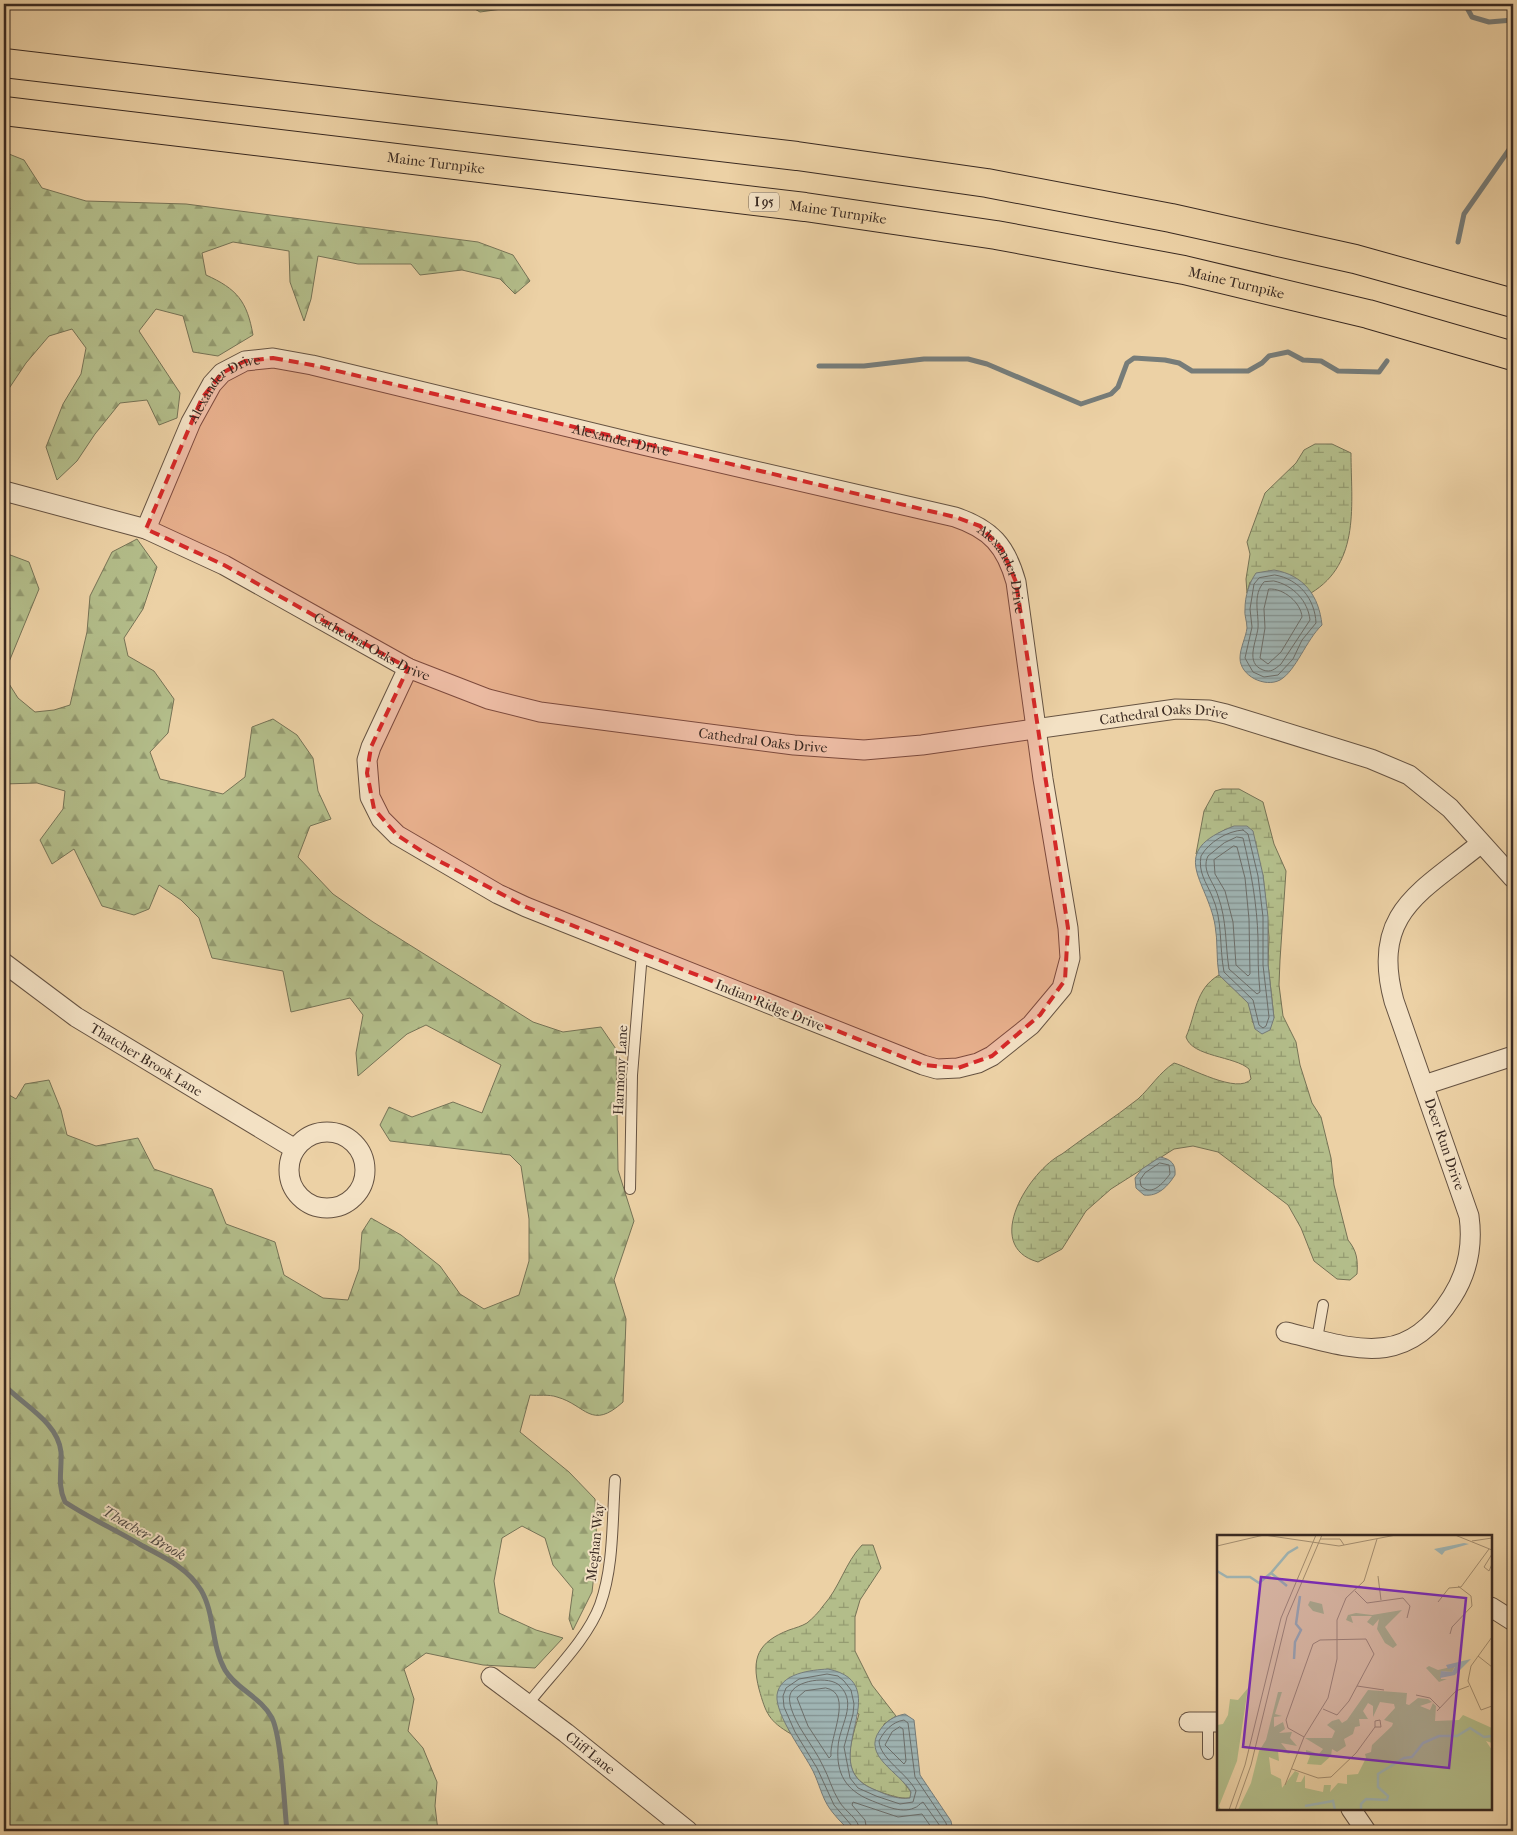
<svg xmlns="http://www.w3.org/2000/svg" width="1517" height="1835" font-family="'IM FELL French Canon',serif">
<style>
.forest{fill:url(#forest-firs);stroke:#767356}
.wetland{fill:url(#wetland-marsh);stroke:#767356}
.water{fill:url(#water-rules);stroke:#767c79}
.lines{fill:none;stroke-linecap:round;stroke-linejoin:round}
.shore{stroke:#6c6e6a;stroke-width:1}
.stream{stroke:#767c79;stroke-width:5}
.lane-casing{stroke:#665342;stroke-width:12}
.street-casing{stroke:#665342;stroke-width:21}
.highway-casing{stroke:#392921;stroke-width:30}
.lane{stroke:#f3e1c4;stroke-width:10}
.street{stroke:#f3e1c4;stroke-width:19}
.highway{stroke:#ecd1a5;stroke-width:28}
.marked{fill:#d62828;fill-opacity:0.2;stroke:#d62828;stroke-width:4;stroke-dasharray:10 6;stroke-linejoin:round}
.labels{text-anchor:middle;stroke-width:4;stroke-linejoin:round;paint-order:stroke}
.shield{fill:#f3e1c4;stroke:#716052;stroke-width:1}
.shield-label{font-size:12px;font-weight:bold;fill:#392921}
.street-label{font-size:14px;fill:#392921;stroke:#f3e1c4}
.water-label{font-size:15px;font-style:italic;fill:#524c46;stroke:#f3e1c4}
.inset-river{fill:none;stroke:#9fb4b3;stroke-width:2.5}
.inset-road{fill:none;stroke:#a48e70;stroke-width:1}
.view{fill:#7b2cbf;fill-opacity:0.15;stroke:#7b2cbf;stroke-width:2.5}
.inset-edge{fill:none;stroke:#392921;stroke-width:2.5}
</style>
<defs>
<pattern id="forest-firs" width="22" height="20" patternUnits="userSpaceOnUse" patternTransform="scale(1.25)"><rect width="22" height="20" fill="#b3bd8a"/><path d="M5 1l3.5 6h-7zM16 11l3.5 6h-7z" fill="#939a70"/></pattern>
<pattern id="wetland-marsh" width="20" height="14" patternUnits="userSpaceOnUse" patternTransform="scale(1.25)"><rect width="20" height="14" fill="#b3bd8a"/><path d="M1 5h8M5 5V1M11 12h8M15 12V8" fill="none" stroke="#939a70"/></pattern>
<pattern id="water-rules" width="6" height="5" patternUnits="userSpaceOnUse" patternTransform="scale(1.25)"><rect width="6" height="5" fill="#9fb4b3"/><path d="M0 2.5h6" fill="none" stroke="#839291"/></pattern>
</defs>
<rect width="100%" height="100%" fill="#ecd1a5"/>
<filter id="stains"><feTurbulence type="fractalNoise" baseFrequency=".004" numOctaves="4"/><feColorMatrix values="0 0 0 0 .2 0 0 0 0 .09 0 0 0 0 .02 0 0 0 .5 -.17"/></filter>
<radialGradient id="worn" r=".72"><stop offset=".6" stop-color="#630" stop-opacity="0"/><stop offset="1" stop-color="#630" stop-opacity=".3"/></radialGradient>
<path class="forest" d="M466,4H513L509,8L480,12Z
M4,152L24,160L42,188L86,201L186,204L478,242L513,255L530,281L515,294L500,279L462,270L420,275L411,264H358L318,256L311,299L304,321L290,282L289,251L233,242L202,253L206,275C237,289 247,301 253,335L218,356L193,352L183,316L156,309L139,331L180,393L177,418L159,425L147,400L120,403L95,434L77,461L57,480L46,447L63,404L81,374L86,348L72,329L49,336L26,363L4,396Z
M137,539L157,567L143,609L124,638L128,656L154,671L174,699L168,733L150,752L160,779L223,794L245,777L252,727L273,719L297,735L313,758L318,791L331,819L310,826L298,857L333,894L373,922L533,1022L563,1032L601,1027L616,1049L618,1170L634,1221L614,1280L626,1319L623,1402C591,1431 586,1405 557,1397C549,1394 538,1396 530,1395L520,1432L569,1472L595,1499L597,1549L592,1592L573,1630L569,1619L573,1589L553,1565L545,1538L522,1526L502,1538L494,1581L499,1613L536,1630L563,1638L535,1668L483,1665L426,1653L404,1669L414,1699L408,1731L423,1748L437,1782L435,1806L438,1831H4V1092L16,1099L25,1084L49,1080L61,1110L67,1135L96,1146L138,1138L154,1169L212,1189L226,1224L275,1242L284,1275L323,1298L348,1300L359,1269L362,1232L371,1218L401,1235L440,1266L460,1294L484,1309L519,1295L529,1261V1219L521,1166L510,1155L390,1141L380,1125L389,1107L412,1117L453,1102L482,1113L501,1065L426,1025L407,1034L358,1076L356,1053L363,1015L350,998L291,1012L283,971L212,958L199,918L181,900L159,885L149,909L134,915L102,906L74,849L52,864L40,840L63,809L65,791L37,783L4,784V676L18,698L35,712L54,710L70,705L87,632L90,596L112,552Z
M5,553L29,562L39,589L4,674Z"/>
<path class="wetland" d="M1315,444H1332L1351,453C1351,503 1361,563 1311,593L1250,582L1247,593L1246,579L1250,554L1247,542L1265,493L1296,463L1304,450Z
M1222,789H1239L1263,802L1274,844L1286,871L1280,960L1279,985L1283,1016L1296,1042L1300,1065L1312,1103L1321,1117L1331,1158L1334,1185L1348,1240C1357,1251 1358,1260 1357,1274L1350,1280L1337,1279L1314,1261L1301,1228L1288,1205L1218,1152L1193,1146L1174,1149L1111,1189L1086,1211L1062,1249L1038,1262C981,1246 1030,1170 1062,1154C1087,1135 1114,1118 1138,1099C1151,1087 1159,1073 1174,1063C1189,1067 1238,1095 1251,1079L1249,1069C1235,1056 1192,1057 1186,1037C1196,1014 1195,989 1219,975L1249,1003L1253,1023L1274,1018L1268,964L1269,937L1263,875L1226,829L1208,840L1196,854L1204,811L1215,791Z
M862,1545H873L881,1568L860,1600L855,1617V1651L872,1685L896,1716L884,1724L889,1767L897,1774L911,1792L910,1798C899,1799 890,1795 880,1792C838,1777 849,1749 859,1714L783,1684C773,1704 783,1716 791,1734C769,1721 766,1714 759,1689C751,1658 758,1642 789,1630C795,1628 802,1626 807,1623C813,1618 819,1612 823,1606C840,1587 845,1563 862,1545Z"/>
<path class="water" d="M1274,570C1304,575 1319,596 1322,625C1306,640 1296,671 1280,680C1265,688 1240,676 1240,658C1240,648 1246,637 1247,628C1247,621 1244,615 1245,609C1245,596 1249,583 1256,573Z
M1234,826H1247L1253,831L1263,875L1268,917V964L1274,1018L1270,1030L1262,1034L1255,1029L1248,1003L1219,975C1216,958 1218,941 1215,925C1207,879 1166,852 1234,826Z
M1160,1157C1171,1159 1176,1164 1175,1175C1168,1186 1158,1197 1144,1195L1136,1188L1135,1178L1142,1169Z
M828,1669C901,1684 812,1764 873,1789C885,1794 897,1800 910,1798L911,1792C900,1772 861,1756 880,1730C886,1721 894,1716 905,1714L914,1720L920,1775L951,1821L953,1831H851C844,1826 836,1817 830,1809C822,1798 819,1783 813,1771C804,1753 775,1715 777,1695C780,1673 811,1670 828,1669Z"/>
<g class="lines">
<path class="shore" d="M1275,575C1299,579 1315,599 1316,623L1302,640L1293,659L1278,675L1264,677L1253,672L1245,658L1252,627L1250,609L1254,584L1259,578Z
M1274,581C1293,585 1308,601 1310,620L1281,664C1275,669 1271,673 1263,670C1245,663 1256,643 1258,628C1259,613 1252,595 1264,582Z
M1269,589C1284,588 1301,603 1302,617L1281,652L1268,664L1260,658L1265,628L1264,609Z
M1243,830L1248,834L1258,876L1263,917V965L1269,1017L1266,1026L1263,1028L1259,1025L1253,1000L1224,972C1219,946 1223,920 1212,896C1206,882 1198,872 1201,856C1209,842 1227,831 1243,830Z
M1237,837L1243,838C1251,871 1257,904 1258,938C1258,956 1258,973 1260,992L1257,994L1229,969C1225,943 1227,921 1218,896C1214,882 1201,871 1208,856L1224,843Z
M1234,846L1237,847L1245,878L1249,919L1250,974L1248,976L1236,965L1233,922L1225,891L1215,874L1214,860Z
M1160,1163L1169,1165L1170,1174C1163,1183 1152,1197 1141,1186L1140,1180L1145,1173Z
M826,1688C854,1693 829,1738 831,1756L829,1758L808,1726L797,1698L805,1691Z
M900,1727L903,1729L906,1761L904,1764L885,1745L892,1732Z
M853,1831L852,1826L834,1805L817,1768L795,1732L784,1707L783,1696L786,1688L799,1679L827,1674L838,1676L844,1681L851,1690L854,1704L853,1714L844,1747L850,1778L858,1788L876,1796L900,1804L913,1802L916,1791C907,1773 880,1759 879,1741C884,1731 892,1722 904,1720L908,1723L915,1777L946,1823L948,1831
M860,1831C859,1818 845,1812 839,1801C832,1790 829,1777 823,1766C818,1755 810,1744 804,1734C798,1725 787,1705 790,1695C794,1680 830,1675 840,1686C858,1704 839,1726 838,1747C836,1774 846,1790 870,1800C883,1805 901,1814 914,1808C918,1807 919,1804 923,1802L940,1826L941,1831
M867,1831L865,1820L852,1805L853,1802L898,1817L922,1814L934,1831"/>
<path class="stream" d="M1465,4L1472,17L1489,22L1513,20
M1458,242L1464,214L1513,144
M819,366H864L924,359H968L987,364L1081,404L1111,394L1118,387L1127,363L1134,358L1165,360L1179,363L1192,371H1248L1262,363L1269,356L1288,352L1303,360L1321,361L1338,371L1379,372L1387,361
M4,1385C23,1405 58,1422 61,1452C62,1470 57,1485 65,1502C89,1518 116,1530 141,1545C163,1557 187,1567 201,1590C215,1614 211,1645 225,1670C236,1689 261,1697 272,1718C282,1739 284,1805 287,1831"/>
<g class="lane-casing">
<path id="lane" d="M630,1189L632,1075L642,953
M1317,1339L1323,1305
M528,1704C551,1674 587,1640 600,1605C614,1566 612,1521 615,1480
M1208,1754V1721"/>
</g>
<g class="street-casing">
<g id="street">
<path id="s1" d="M4,491L146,529L224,565L408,668L488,699L540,712L794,745L864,750L922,745L1176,709L1209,710L1226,714L1371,759L1409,775L1450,808L1513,878"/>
<path id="s2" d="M146,529L191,422L212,384L222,373L245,361L273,358L312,365L643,445L955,517C991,529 1006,546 1016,582L1043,779L1068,928L1070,958L1062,988L1031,1025L992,1056L978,1063L958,1068L937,1069L923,1065L526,907L498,894L397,835L381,819L370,797L367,760L371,747L408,668"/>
<path id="s3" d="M4,963L76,1017L295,1149"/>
<path d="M1424,1085L1513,1056"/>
<circle cx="327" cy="1170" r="38"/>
<path d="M1286,1332C1356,1349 1406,1370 1452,1297C1468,1272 1473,1245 1469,1216L1394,1001C1370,913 1421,892 1480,844"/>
<path d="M1491,1607L1513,1621"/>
<path id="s4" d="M491,1677L566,1733L688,1831"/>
<path d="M1189,1722H1218"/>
<path d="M1351,1809L1366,1831"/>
</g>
</g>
<g class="highway-casing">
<g id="highway">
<path d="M4,63L797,156L987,183L1171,218L1355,259L1513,303"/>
<path id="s5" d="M4,111L805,207L996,235L1184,270L1368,314L1513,356"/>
</g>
</g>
<use href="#lane" class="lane"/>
<use href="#street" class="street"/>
<use href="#highway" class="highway"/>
</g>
<path class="marked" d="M273,358L312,365L955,517L980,526L1002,549L1016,582L1068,928L1065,980L1040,1015L992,1056L958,1068L923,1065L526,907L426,854L397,835L374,809L367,773L371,747L408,668L224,565L146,529L202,398L222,373L245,361Z"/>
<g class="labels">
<rect class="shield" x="749" y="192.5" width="30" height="19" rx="4"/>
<g class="shield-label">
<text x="764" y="206">I 95</text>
</g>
<g class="street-label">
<text dy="5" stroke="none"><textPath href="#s5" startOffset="435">Maine Turnpike</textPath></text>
<text dy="5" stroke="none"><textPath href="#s5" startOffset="840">Maine Turnpike</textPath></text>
<text dy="5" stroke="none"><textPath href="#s5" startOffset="1245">Maine Turnpike</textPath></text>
<text dy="5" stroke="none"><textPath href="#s2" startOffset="166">Alexander Drive</textPath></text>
<text dy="5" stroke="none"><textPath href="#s2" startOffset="586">Alexander Drive</textPath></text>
<text dy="5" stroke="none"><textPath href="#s2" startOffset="1005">Alexander Drive</textPath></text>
<text dy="5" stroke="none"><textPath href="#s1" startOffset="402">Cathedral Oaks Drive</textPath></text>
<text dy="5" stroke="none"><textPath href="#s1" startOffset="1212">Cathedral Oaks Drive</textPath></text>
<text dy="5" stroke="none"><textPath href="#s1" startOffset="808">Cathedral Oaks Drive</textPath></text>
<text transform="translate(770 1005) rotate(22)" y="5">Indian Ridge Drive</text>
<text dy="5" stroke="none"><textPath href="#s3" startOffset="172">Thatcher Brook Lane</textPath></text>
<text transform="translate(620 1070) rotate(-87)" y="5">Harmony Lane</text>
<text transform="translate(1445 1144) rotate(71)" y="5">Deer Run Drive</text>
<text transform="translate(595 1542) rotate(-84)" y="5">Meghan Way</text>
<text dy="5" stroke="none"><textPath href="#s4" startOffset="125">Cliff Lane</textPath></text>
</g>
<g class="water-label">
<text transform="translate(144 1533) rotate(30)" y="5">Thacher Brook</text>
</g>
</g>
<g transform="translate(1217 1535)">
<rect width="275" height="275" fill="#ecd1a5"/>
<path d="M31,153L20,226L2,271L4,275H0V190L6,189L11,180L13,164L21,165ZM151,155L190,158L189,169L192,170L201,163L211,164L215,167L203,171L213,175L216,168L219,171L218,186L242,185L246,180L275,193V208L269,206L275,215V275H21L34,248L42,216L49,205L61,157H65L58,179L65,181L57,182V192L66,187L68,194L62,198L75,197L73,203L80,211L64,208L73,219L61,216L62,226L52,222L54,239L64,244L65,253L78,236L82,238L79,247H84L88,240V253L106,257L107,250H114L113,257L121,248L130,249V240L141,239L149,223L148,219L154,217L155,210L175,191L176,188L167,185L178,173L177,169L163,167L156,182V171L151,168L146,176L151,184H142L143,191L138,192L136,199L127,204L129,211L120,217L115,214L114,221L104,230L90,229L93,221L89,219V215L102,219L106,214L88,203H115L118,196L110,190L115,186L122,184L125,188L130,185Z" fill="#b3bd8a"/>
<path d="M93,66L105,69L107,79L96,76L91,70ZM185,75L168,92L180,110L176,113L168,108L160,94L162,84L156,91L150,87L155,81H134L136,88L129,85L131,80L139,78L155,80ZM212,131L221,135L238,131L235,137L224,136V144H230L222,147L209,133Z" fill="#b3bd8a"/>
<path d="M247,8L252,9L228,16L225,20L217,14ZM254,124L238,140L223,143L224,136L235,137L238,132L231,134L229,130Z" fill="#9fb4b3"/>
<path class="inset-river" d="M0,36L10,42H33L42,48L54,38M70,51L54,38L71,18L81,12M77,124L78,107L84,95L79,89L83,61M88,271L116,266L118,275M144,275V269L149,264L170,265L171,261L161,252V239L187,223L195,222L206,208L222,201H240L253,193L267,202L275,201"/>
<path class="inset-road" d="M238,0L275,15M103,4H123L127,10M255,6L275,3M0,11L47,0L122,11L179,0M275,19L267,32L272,36L275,29M161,41L164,65M138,56L150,68L186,63L193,71L190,83M221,67L232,53L244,52L272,14M233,99L235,92L255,71L254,61L241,51M275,102L254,131L251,146L264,175L275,171M261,121L275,132M140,151L167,155M199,160L213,163L223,173M220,176L239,156L252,151M87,202L71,193L69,185L96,109L103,105L149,104L157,119L132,166L120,180L106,174M75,234L101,243L114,242L139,218L158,192H164L163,185L158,186V192M68,250L87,202L111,163L120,124V85L129,63L147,46L160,4M12,275L28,230L64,83L99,0M18,275L34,230L70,82L105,0"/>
<path class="view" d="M44,42L249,63L232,233L26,212Z"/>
<rect width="275" height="275" class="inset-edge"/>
</g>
<rect width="1517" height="1835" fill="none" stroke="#ecd1a5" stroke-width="20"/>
<rect x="5" y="5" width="1507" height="1825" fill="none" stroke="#392921" stroke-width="2.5"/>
<rect x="10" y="10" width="1497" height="1815" fill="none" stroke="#392921"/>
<rect width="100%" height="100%" filter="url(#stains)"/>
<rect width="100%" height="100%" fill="url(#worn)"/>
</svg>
